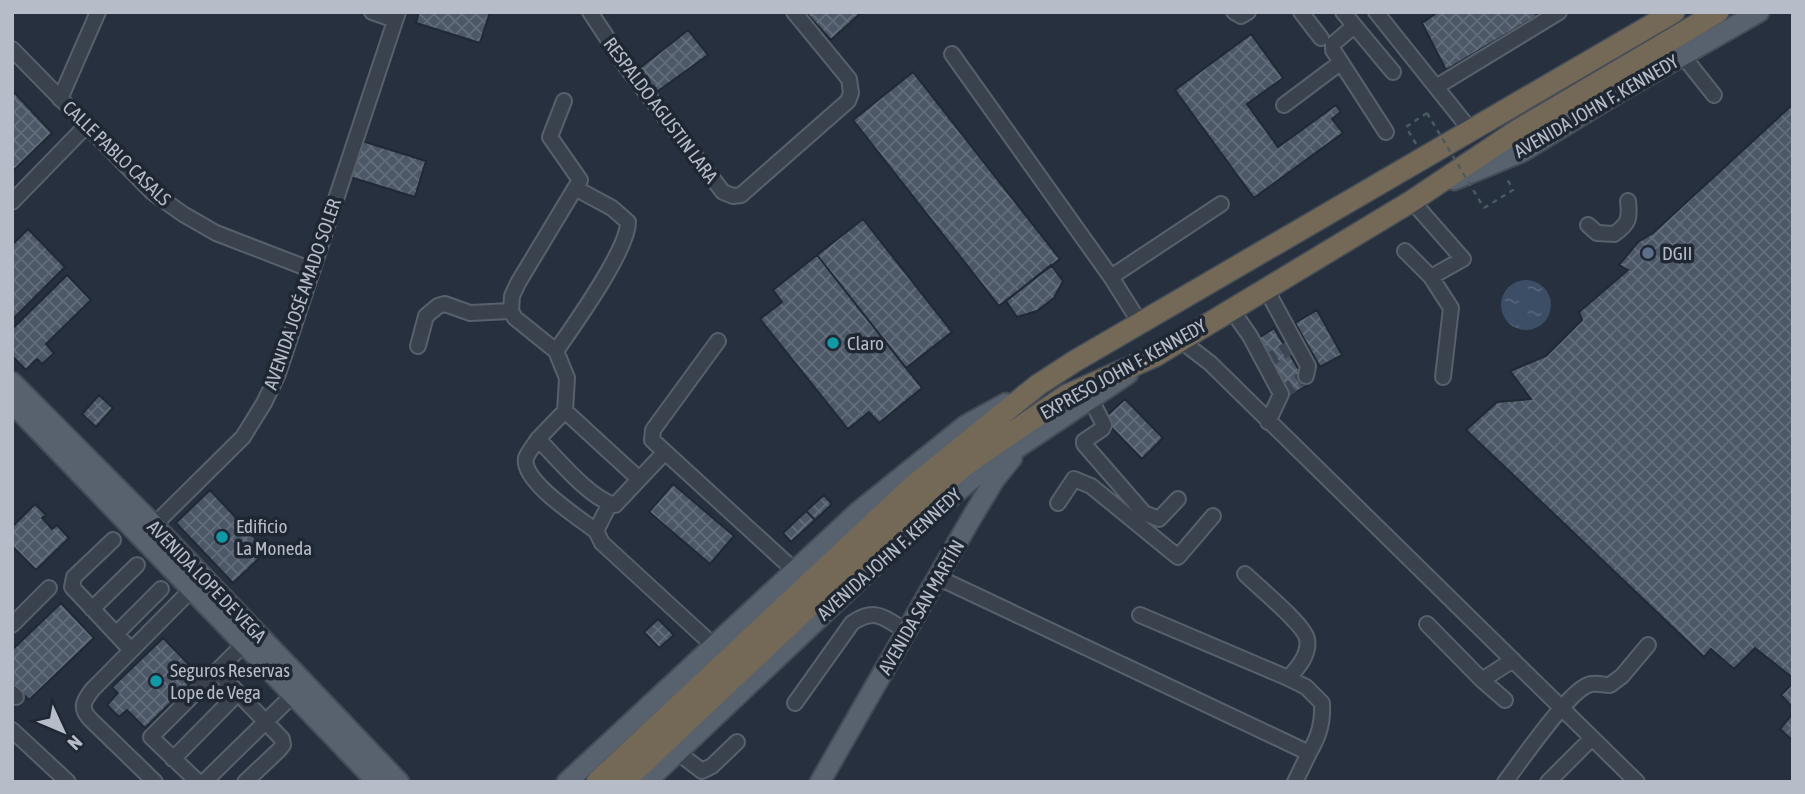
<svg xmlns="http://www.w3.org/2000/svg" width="1805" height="794" font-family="'Asap Condensed',sans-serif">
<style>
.water{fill:url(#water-ripples)}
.building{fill:url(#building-cross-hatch);stroke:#212935;stroke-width:2}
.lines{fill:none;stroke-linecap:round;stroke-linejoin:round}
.minor-tunnel{stroke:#3c4553;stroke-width:14;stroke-dasharray:14 7;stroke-linecap:butt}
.minor-casing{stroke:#58606c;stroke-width:18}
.major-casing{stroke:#434b57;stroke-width:23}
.highway-casing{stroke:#454d59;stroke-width:24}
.path{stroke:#485b5e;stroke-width:2.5;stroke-dasharray:5 5;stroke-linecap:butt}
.minor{stroke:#3a424e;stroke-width:14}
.major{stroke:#58616e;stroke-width:19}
.highway{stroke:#746957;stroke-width:21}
.path-bridge{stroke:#485b5e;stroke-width:2.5;stroke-dasharray:5 5;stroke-linecap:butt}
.service-dot{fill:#5c6f8a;stroke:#1f2733;stroke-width:2.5}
.culture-dot{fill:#0f9aa8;stroke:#1f2733;stroke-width:2.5}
.labels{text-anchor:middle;stroke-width:7;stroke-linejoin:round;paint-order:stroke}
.street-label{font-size:19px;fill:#b6bdc9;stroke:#1f2733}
.poi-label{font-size:19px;fill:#b6bdc9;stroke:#1f2733;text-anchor:start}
</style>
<defs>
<pattern id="water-ripples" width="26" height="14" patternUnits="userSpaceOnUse" patternTransform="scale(1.75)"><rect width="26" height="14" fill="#3c4d66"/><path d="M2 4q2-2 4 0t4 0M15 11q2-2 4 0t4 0" fill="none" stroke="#56657b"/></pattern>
<pattern id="building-cross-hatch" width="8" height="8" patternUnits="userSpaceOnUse" patternTransform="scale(1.75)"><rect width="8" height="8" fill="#4c5767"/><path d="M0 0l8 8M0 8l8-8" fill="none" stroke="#646d7b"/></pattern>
</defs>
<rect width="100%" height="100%" fill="#26303e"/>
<path class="water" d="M1501 305a25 25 0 1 1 50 0a25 25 0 1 1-50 0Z"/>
<path class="building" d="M419,12H490L480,43L416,23Z
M809,12H862L831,40L807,14Z
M1438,12H1534L1537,16L1446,70L1422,23Z
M688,30L708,55L654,94L636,71Z
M1251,34L1283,78L1247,104L1278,147L1336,105L1341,112L1332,119L1343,133L1254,198L1175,90Z
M913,72L1060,259L999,306L853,120Z
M12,90L52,133L12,172Z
M1791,106L1793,108V678L1755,648L1734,669L1711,649L1704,657L1466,430L1497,402L1531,399L1510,371L1546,356L1582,320L1579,312L1628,270L1619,265L1638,242L1653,233Z
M362,141L426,161L415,197L350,177Z
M863,219L952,332L906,368L817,255Z
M28,229L65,267L12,320V245Z
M817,255L922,388L879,423L869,412L848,429L760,319L782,302L773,290Z
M1051,265L1063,281L1054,298L1037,311L1017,317L1006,301Z
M67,275L91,300L46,344L54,353L42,364L37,359L26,370L12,356V329Z
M1317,310L1342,355L1320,367L1295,323Z
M1274,328L1308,385L1291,395L1257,339Z
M99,395L113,408L96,427L82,414Z
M1125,399L1163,438L1142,459L1103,419Z
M673,484L734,536L710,564L649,512Z
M210,490L267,551L233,583L176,523Z
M824,495L832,504L815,520L806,511Z
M35,504L46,515L42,518L52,529L57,525L69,538L36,570L12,546V527Z
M806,511L815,520L791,542L783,533Z
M61,603L94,638L29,700L12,683V650Z
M658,619L674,635L659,648L644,632Z
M163,638L199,675L145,728L127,710L119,717L107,705L118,693L112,687Z
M1793,683V708L1781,695Z
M1793,713V741L1780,729Z"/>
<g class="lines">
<path class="minor-tunnel" d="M1264,363L1296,344
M1281,394L1306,376"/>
<g class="minor-casing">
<path id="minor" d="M372,12L395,20
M590,12L627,68L723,192L733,196L741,195L848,101L851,93L849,79L794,12
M1234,12L1241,16L1248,12
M1301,12L1321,38
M1343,12L1393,72
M1376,12L1472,132
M1354,26L1333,44V50L1386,132
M12,49L152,192L183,214L216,233L312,270
M952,54L1111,277L1140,323
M1683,56L1714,95
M1436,87L1559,12
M60,99L98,12
M564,101L550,137L580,180L518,283L512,296L511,311L515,318L556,351L567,378L565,411L538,439C558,459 589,498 615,505L664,453
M1284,105L1340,63
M1412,201L1463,259L1431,277L1451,308L1443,377
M12,202L87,125
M1588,225L1597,233L1614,234C1629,224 1630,218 1628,201
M1405,251L1431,277
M1111,277L1221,204
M1266,289L1308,366L1306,376
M1231,309L1250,336L1281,394L1268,422
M1180,340L1210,363L1637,782
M718,341L653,430L652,440L795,571
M418,346L426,316L438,306L445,304L470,313L511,311
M556,351C574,325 628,250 628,222L612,208L575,188
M1091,400L1104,425L1102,429L1084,441V444L1144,513L1159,519L1178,499
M565,411L639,479
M538,439C535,444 528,452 526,458C521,481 579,518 596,531
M610,503L596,531L602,543L714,646
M1058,503L1074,479L1091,486L1178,557L1213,516
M148,531L243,437L264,403L278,374L398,12
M113,540L74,577L72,587L131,650
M1245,574C1258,587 1304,624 1307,639C1310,654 1298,668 1288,678L1306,687L1322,703C1323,723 1319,736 1309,753
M937,577L1309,753L1295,782
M92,609L137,565
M1140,615L1288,678
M1427,624L1482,680L1513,660
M12,625L49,588
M116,634L161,589
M217,671L282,739L283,745L279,750L245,782
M1482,680L1505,700
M12,693L16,697
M795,703L852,623C876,607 884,618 906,631
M12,730L68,782
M677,752L702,771L712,766L737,742
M173,759L238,693
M155,782L90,719C80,708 83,702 92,690L192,589
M198,782L151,737L244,644
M204,782L293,695
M1505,782C1521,761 1567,693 1588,685C1594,682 1603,685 1610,685L1622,676L1648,645
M1548,782L1592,738"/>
</g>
<g class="major-casing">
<path id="major" d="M1454,180L1522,152L1623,90L1759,12
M12,382L154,525L399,782
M12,403L377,782
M567,782L858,512L966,425L1006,403
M646,782L910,532L978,474L1128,374
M820,782L972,517L995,479L1012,458"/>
</g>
<g class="highway-casing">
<path id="highway" d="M597,782L912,487L1038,385L1075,361L1674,12
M623,782L876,543L965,465L1067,395L1155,356L1412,201L1518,130L1718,12"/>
</g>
<path class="path" d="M1416,144L1406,127L1427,113
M1484,208L1513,190L1506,177"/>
<use href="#minor" class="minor"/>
<use href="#major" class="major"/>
<use href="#highway" class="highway"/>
<path class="path-bridge" d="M1427,113L1484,208"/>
</g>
<circle class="service-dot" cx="1648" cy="253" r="7"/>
<g class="culture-dot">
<circle cx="833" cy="343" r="7"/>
<circle cx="222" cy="537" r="7"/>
<circle cx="156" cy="681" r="7"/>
</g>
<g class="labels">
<g class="street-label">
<text transform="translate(1596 106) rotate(-30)" y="7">AVENIDA JOHN F. KENNEDY</text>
<text transform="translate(661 110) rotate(53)" y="7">RESPALDO AGUSTIN LARA</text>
<text transform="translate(117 153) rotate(44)" y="7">CALLE PABLO CASALS</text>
<text transform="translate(302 294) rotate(-71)" y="7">AVENIDA JOSÉ AMADO SOLER</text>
<text transform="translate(1123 369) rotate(-29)" y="7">EXPRESO JOHN F. KENNEDY</text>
<text transform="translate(889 554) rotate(-42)" y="7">AVENIDA JOHN F. KENNEDY</text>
<text transform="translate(207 581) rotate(46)" y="7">AVENIDA LOPE DE VEGA</text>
<text transform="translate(921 607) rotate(-60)" y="7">AVENIDA SAN MARTÍN</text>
</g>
<g class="poi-label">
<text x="1662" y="260">DGII</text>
<text x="847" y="350">Claro</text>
<text x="236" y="533">Edificio<tspan x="236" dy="22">La Moneda</tspan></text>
<text x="170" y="677">Seguros Reservas<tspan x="170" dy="22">Lope de Vega</tspan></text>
</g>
</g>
<rect width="1805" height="794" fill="none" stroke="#b6bdc9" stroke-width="28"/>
<g transform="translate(63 731) rotate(134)" stroke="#1f2733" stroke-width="5" paint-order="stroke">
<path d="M0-5L12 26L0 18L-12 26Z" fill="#b6bdc9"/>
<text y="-10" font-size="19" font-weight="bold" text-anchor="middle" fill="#b6bdc9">N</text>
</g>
</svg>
